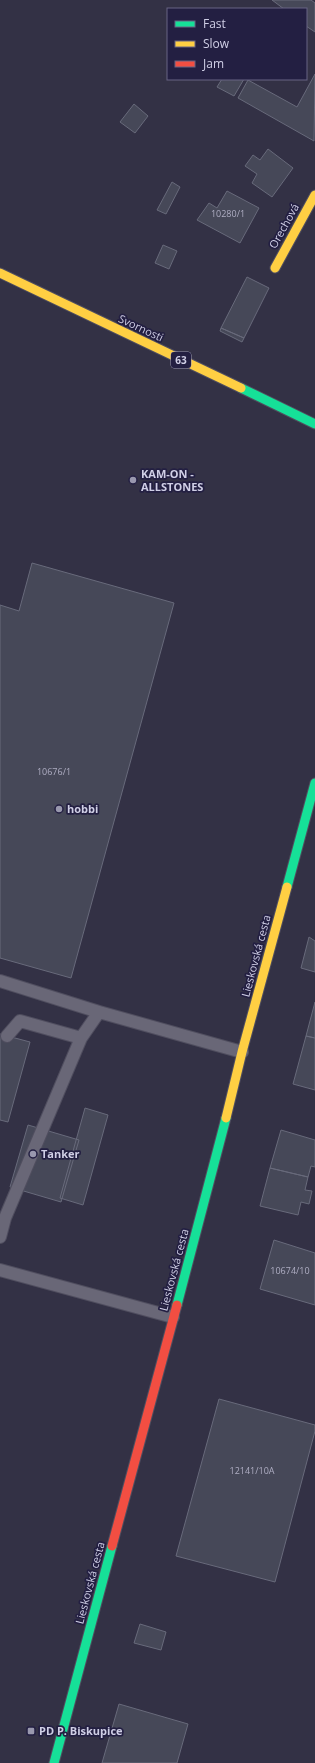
<svg xmlns="http://www.w3.org/2000/svg" width="315" height="1763" font-family="'Open Sans',sans-serif">
<style>
.building{fill:#464858;stroke:#686a7b}
.lines{fill:none;stroke-linecap:round;stroke-linejoin:round}
.lane-casing{stroke:#504e5f;stroke-width:14}
.fast-casing{stroke:#504e5f;stroke-width:11}
.slow-casing{stroke:#504e5f;stroke-width:11}
.jam-casing{stroke:#504e5f;stroke-width:11}
.lane{stroke:#696777;stroke-width:12}
.fast{stroke:#16e098;stroke-width:9}
.slow{stroke:#ffcf43;stroke-width:9}
.jam{stroke:#f24e42;stroke-width:9}
.poi-dot{fill:#9998ae;stroke:#231f42;stroke-width:1.5}
.labels{text-anchor:middle;stroke-width:3.5;stroke-linejoin:round;paint-order:stroke}
.number-label{font-size:9px;fill:#aeadc2}
.shield{fill:#231f42;stroke:#9c9ab5;stroke-width:1}
.shield-label{font-size:10px;font-weight:bold;fill:#d0cfe6}
.street-label{font-size:11px;fill:#d0cfe6;stroke:#231f42}
.poi-label{font-size:11px;font-weight:bold;fill:#d0cfe6;stroke:#231f42;text-anchor:start}
</style>
<rect width="100%" height="100%" fill="#333145"/>
<path class="building" d="M272,0H311L315,3V32L306,26V9H284Z
M315,74L314,141L238,98L248,80L297,107Z
M222,79H244L234,96L217,87Z
M134,104L148,116L135,133L120,122Z
M268,149L293,168L272,197L252,183L257,174L245,166L253,155L260,160Z
M172,182L180,187L166,214L157,210Z
M227,191L259,208L240,243L197,220L209,203L217,208Z
M163,245L177,251L169,269L155,263Z
M247,277L269,288L244,338L221,328Z
M221,328L244,338L242,342L220,331Z
M32,563L174,603L71,978L0,958V605L19,611Z
M309,937L315,941V972L301,968Z
M315,1002V1038L306,1036Z
M0,1034L30,1042L8,1122L0,1120Z
M306,1036L315,1038V1090L293,1084Z
M85,1108L108,1115L83,1205L60,1198Z
M28,1125L79,1140L61,1202L10,1187Z
M281,1130L315,1140V1167L311,1166L308,1177L270,1168Z
M270,1168L308,1177L305,1190L312,1191L309,1204L301,1202L298,1215L260,1206Z
M274,1240L315,1253V1305L260,1289Z
M219,1399L315,1425V1431L275,1582L176,1556Z
M140,1624L166,1632L161,1650L134,1643Z
M119,1704L188,1724L177,1763H102Z"/>
<g class="lines">
<g class="lane-casing">
<path id="lane" d="M0,981L99,1012L242,1052
M7,1036L20,1021L81,1038
M0,1237L5,1218L81,1038L99,1012
M0,1270L173,1317"/>
</g>
<g class="fast-casing">
<path id="fast" d="M241,388L315,424
M287,887L315,783
M177,1305L226,1118
M54,1763L112,1546"/>
</g>
<g class="slow-casing">
<path id="slow" d="M275,268L315,195
M0,273L241,388
M226,1118L242,1052L287,887"/>
</g>
<g class="jam-casing">
<path id="jam" d="M112,1546L177,1305"/>
</g>
<use href="#lane" class="lane"/>
<use href="#fast" class="fast"/>
<use href="#slow" class="slow"/>
<use href="#jam" class="jam"/>
</g>
<g class="poi-dot">
<circle cx="133" cy="480" r="4"/>
<circle cx="59" cy="809" r="4"/>
<circle cx="33" cy="1154" r="4"/>
<rect x="27" y="1727" width="8" height="8" rx="2"/>
</g>
<g class="labels">
<g class="number-label">
<text x="228" y="217">10280/1</text>
<text x="54" y="775">10676/1</text>
<text x="290" y="1274">10674/10</text>
<text x="252" y="1474">12141/10A</text>
</g>
<rect class="shield" x="171" y="352" width="20" height="16" rx="3"/>
<g class="shield-label">
<text x="181" y="364">63</text>
</g>
<g class="street-label">
<text transform="translate(284 226) rotate(-61)" y="4">Orechová</text>
<text transform="translate(141 328) rotate(25)" y="4">Svornosti</text>
<text transform="translate(256 956) rotate(-75)" y="4">Lieskovská cesta</text>
<text transform="translate(174 1270) rotate(-75)" y="4">Lieskovská cesta</text>
<text transform="translate(90 1583) rotate(-75)" y="4">Lieskovská cesta</text>
</g>
<g class="poi-label">
<text x="141" y="478">KAM-ON -<tspan x="141" dy="13">ALLSTONES</tspan></text>
<text x="67" y="813">hobbi</text>
<text x="41" y="1158">Tanker</text>
<text x="39" y="1735">PD P. Biskupice</text>
</g>
</g>
<rect x="167" y="8" width="140" height="72" fill="#231f42" stroke="#686584"/>
<rect x="175" y="21" width="20" height="6" fill="#16e098" stroke="#686584"/>
<text x="203" y="28" font-size="12" fill="#d0cfe6">Fast</text>
<rect x="175" y="41" width="20" height="6" fill="#ffcf43" stroke="#686584"/>
<text x="203" y="48" font-size="12" fill="#d0cfe6">Slow</text>
<rect x="175" y="61" width="20" height="6" fill="#f24e42" stroke="#686584"/>
<text x="203" y="68" font-size="12" fill="#d0cfe6">Jam</text>
</svg>
